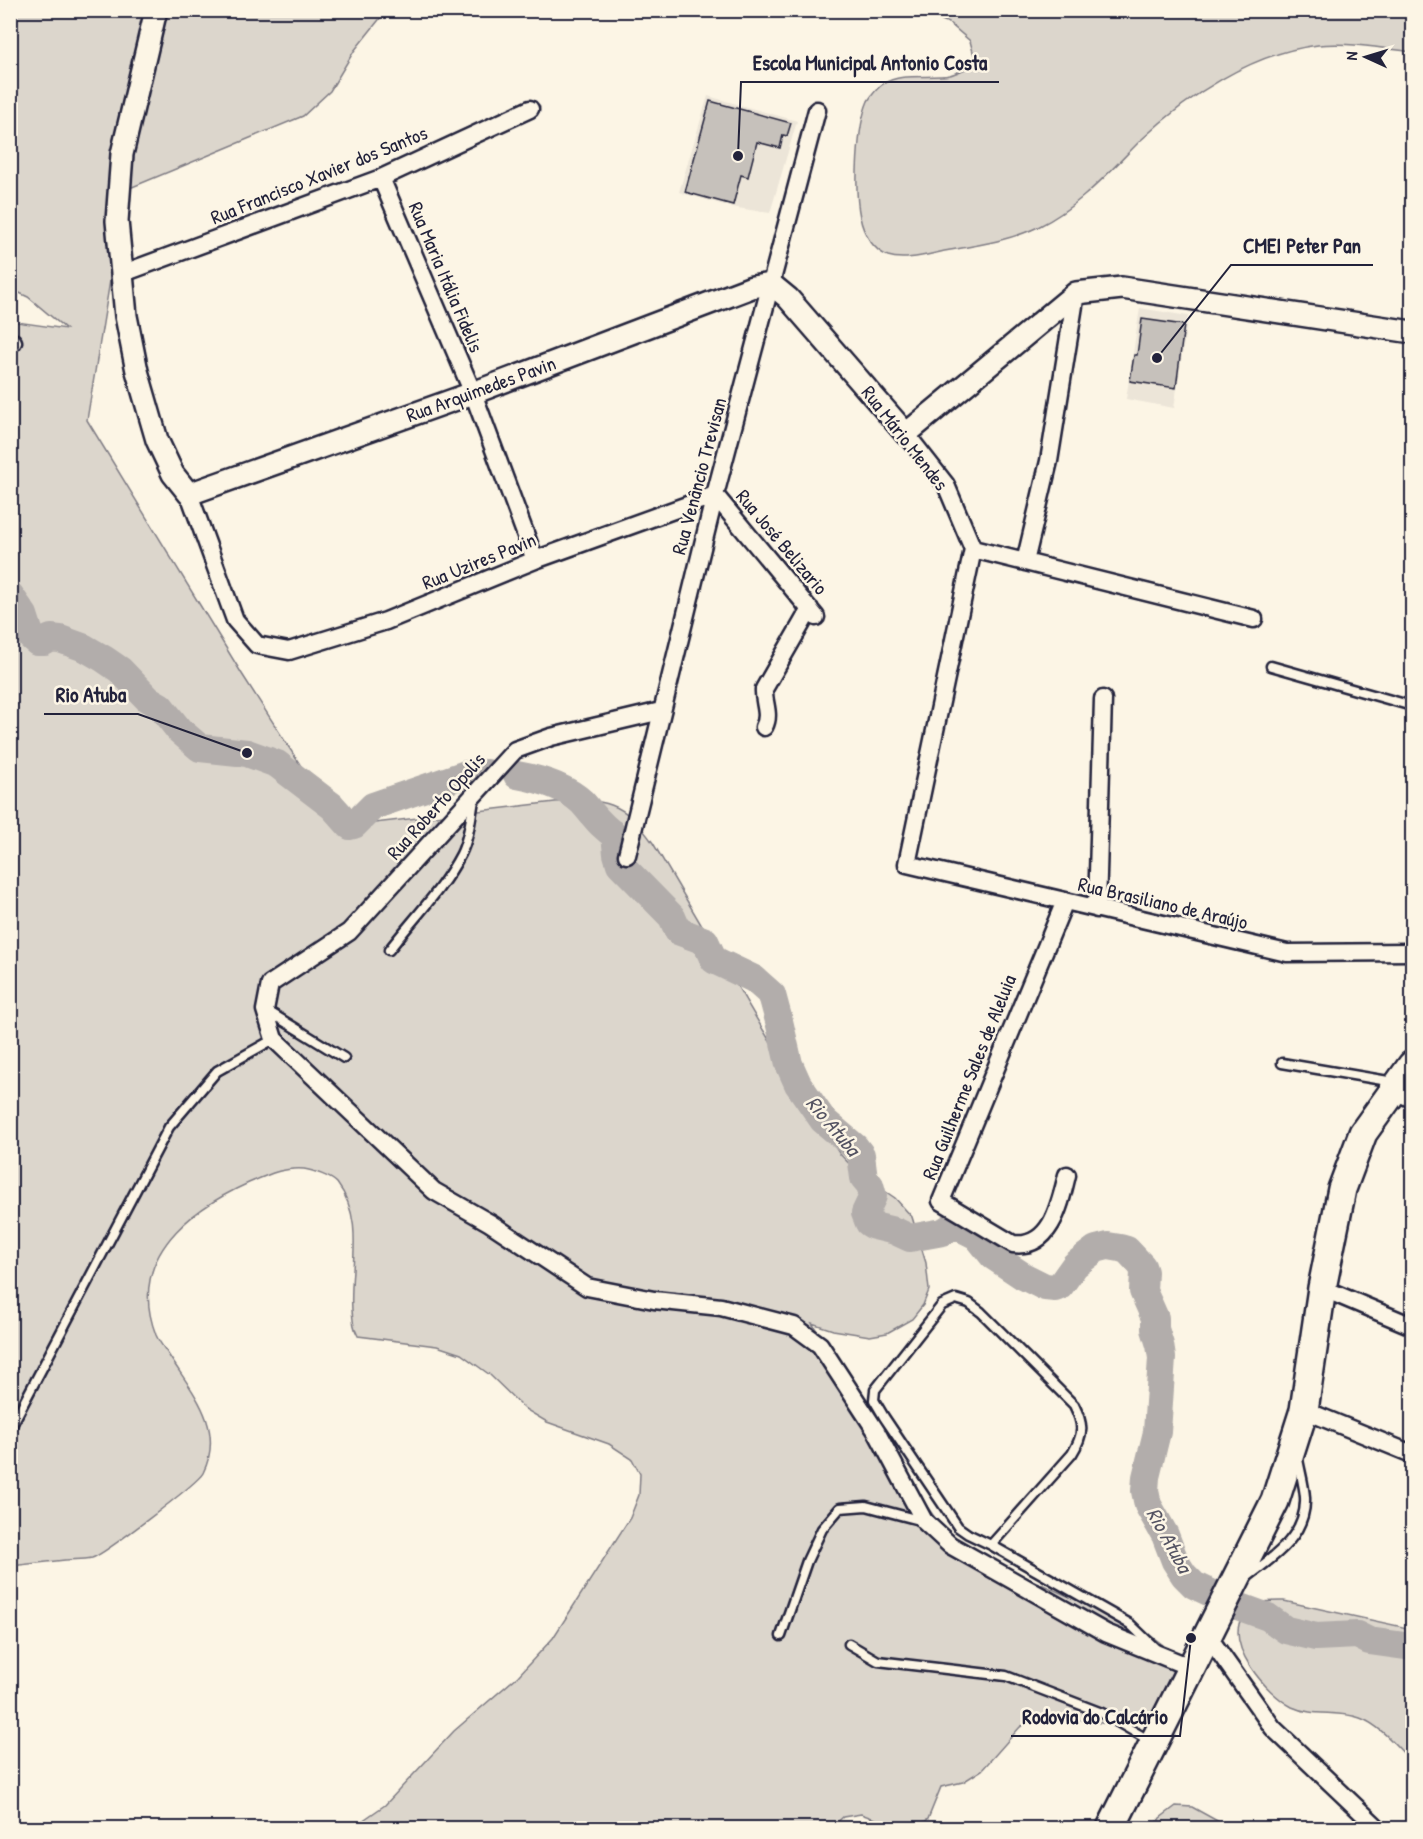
<svg xmlns="http://www.w3.org/2000/svg" width="1423" height="1839" font-family="'Patrick Hand',sans-serif">
<style>
.built{fill:#ece5d8}
.green{fill:#dcd6cc;stroke:#7f7c84;stroke-width:1.5}
.lines{fill:none;stroke-linecap:round;stroke-linejoin:round}
.river{stroke:#b2adab;stroke-width:28}
.building{fill:#c6c1bb;stroke:#22223b;stroke-width:1.5}
.service-casing{stroke:#22223b;stroke-width:13}
.minor-casing{stroke:#22223b;stroke-width:21}
.tertiary-casing{stroke:#22223b;stroke-width:26}
.primary-casing{stroke:#22223b;stroke-width:32}
.service{stroke:#fcf5e5;stroke-width:8}
.minor{stroke:#fcf5e5;stroke-width:16}
.tertiary{stroke:#fcf5e5;stroke-width:21}
.primary{stroke:#fcf5e5;stroke-width:27}
.labels{text-anchor:middle;stroke-width:5;stroke-linejoin:round;paint-order:stroke}
.street-label{font-size:20px;fill:#22223b;stroke:#fcf5e5}
.water-label{font-size:21px;font-style:italic;fill:#545362;stroke:#fcf5e5}
.leader{fill:none;stroke:#22223b;stroke-width:2}
.callout-dot{fill:#22223b;stroke:#fcf5e5;stroke-width:2}
.callout-label{font-size:21px;text-anchor:middle;font-weight:bold;fill:#22223b;stroke:#fcf5e5;stroke-width:5;stroke-linejoin:round;paint-order:stroke}
</style>
<rect width="100%" height="100%" fill="#fcf5e5"/>
<filter id="ink" filterUnits="userSpaceOnUse"><feTurbulence type="fractalNoise" baseFrequency=".0167" numOctaves="2"/><feDisplacementMap in="SourceGraphic" scale="12" xChannelSelector="R" yChannelSelector="G"/><feConvolveMatrix kernelMatrix="1 2 1 2 8 2 1 2 1" color-interpolation-filters="sRGB"/></filter>
<g filter="url(#ink)">
<path class="built" d="M708,96L797,121L770,213L731,207L679,192Z
M1140,308L1188,316L1174,408L1126,399Z"/>
<path class="green" d="M11,11H386L354,51L330,91L303,116L125,190L87,420L242,674L340,827L555,802C607,799 622,800 653,843L808,1106L839,1153L857,1172L895,1198L912,1217L926,1263L929,1290L923,1305L912,1319L887,1333L870,1336L833,1330L812,1323L919,1495L935,1518L954,1538L988,1560L1143,1630L1163,1645L1173,1670L1161,1703L1142,1721L1108,1724L1054,1716L1033,1719L1020,1727L982,1770L963,1782L941,1787L928,1819L918,1827L900,1828L861,1814L843,1817L831,1828H352L385,1805L454,1731L518,1676L553,1638L630,1518L639,1495L640,1474L632,1459L609,1444L547,1422L525,1409L490,1375L461,1354L437,1346L358,1336C353,1327 353,1320 352,1310C349,1267 366,1221 337,1183C332,1177 312,1170 304,1169C295,1168 281,1170 273,1173C204,1199 123,1249 156,1335C159,1342 164,1348 168,1354C191,1391 226,1427 203,1473C198,1483 103,1555 92,1558C83,1560 73,1559 65,1560C47,1562 29,1564 11,1566L10,321L66,329L28,297L11,289Z
M920,11H1412V52C1382,48 1349,42 1318,45C1252,53 1189,95 1141,140C1109,172 1079,207 1038,227C1011,240 979,245 950,250C932,253 906,262 888,256C873,250 863,233 860,217C854,190 857,126 868,101C871,96 878,87 883,84C902,72 929,79 950,75C957,73 964,69 971,67L975,59L970,41L949,23Z
M1284,1601L1412,1629V1762C1397,1747 1380,1725 1360,1718C1338,1710 1313,1717 1292,1707C1266,1693 1224,1645 1243,1615C1253,1600 1268,1601 1284,1601Z
M1176,1806L1192,1807L1230,1828H1154L1160,1818Z"/>
<g class="lines">
<path class="river" d="M10,595L24,615L31,637L37,642H44L51,638L60,639L85,648L104,659L120,670L148,699L160,706L179,730L200,748L247,753L277,764L332,806L350,826L354,825L373,806L466,774L487,773
M517,775C539,779 565,786 582,802C593,814 601,827 615,835L617,854L620,864L672,917L678,931L705,941L714,960L754,979L772,995L779,1021L789,1064L798,1084L823,1120L855,1147L861,1155L864,1178L870,1185L873,1196L865,1213L869,1223L874,1226L895,1231L910,1238L943,1232L957,1223V1226L977,1236L993,1256L1023,1276L1045,1287L1055,1288L1060,1286L1075,1265L1096,1249L1108,1246L1120,1248L1127,1250L1142,1266L1144,1272L1143,1291L1155,1318V1329L1160,1345L1162,1358L1157,1432L1146,1477L1145,1491L1148,1505L1165,1535L1175,1561L1184,1575L1194,1585L1213,1594
M1235,1605L1268,1617L1286,1630L1316,1637L1357,1635L1369,1641L1412,1647"/>
</g>
<path class="building" d="M710,101L791,123L787,136L783,135L780,148L757,142L748,177L741,175L733,205L685,192Z
M1142,319L1184,325L1176,388L1130,381L1134,355H1137Z"/>
<g class="lines">
<g class="service-casing">
<path id="service" d="M1271,666L1412,706
M389,950C413,919 443,889 461,854C469,838 471,817 474,800
M266,1010L344,1058
M1282,1063L1394,1082
M10,1429L169,1127L217,1071L274,1039
M991,1545L1072,1454C1084,1434 1084,1425 1074,1405L981,1312L969,1303L956,1299L942,1305L875,1390L874,1400L884,1417L958,1527L968,1534L991,1545L1130,1624L1156,1649
M1247,1577C1274,1557 1307,1535 1305,1497C1304,1484 1300,1471 1298,1459
M781,1636L807,1561L822,1529L840,1508L866,1506L923,1521
M849,1644L878,1661L1006,1676L1102,1713L1152,1742"/>
</g>
<g class="minor-casing">
<path id="minor" d="M381,178L473,393L535,560
M121,274L381,178L530,109
M10,341L13,342
M906,434L946,485L973,549
M189,494L235,620L257,645L289,651L386,621L535,560L715,495L816,617
M973,549L907,864L1287,953L1412,952
M973,549L1254,619
M1025,562L1049,461L1076,293
M661,711L551,737L515,750L349,932L270,984L265,1010L274,1039L434,1191L490,1223L587,1287L654,1300L721,1307L794,1326L820,1345L876,1431L924,1521L950,1545L1106,1633L1192,1668
M764,727C771,714 763,703 764,689L810,609
M627,855L715,495L817,110
M1065,901L941,1201L1013,1244C1051,1249 1060,1204 1067,1175
M1097,909L1103,699
M1394,1090L1412,1099
M1322,1288L1412,1326
M1304,1410L1412,1454
M1208,1636L1273,1728L1378,1828"/>
</g>
<g class="tertiary-casing">
<path id="tertiary" d="M156,10L122,154L117,221L126,316L137,371L157,440L173,474L189,494L473,393L752,287L771,284L788,298L906,434L1076,293L1122,288L1412,332"/>
</g>
<g class="primary-casing">
<path id="primary" d="M1111,1828L1275,1501L1304,1410L1322,1288L1342,1189L1363,1133L1412,1065"/>
</g>
<use href="#service" class="service"/>
<use href="#minor" class="minor"/>
<use href="#tertiary" class="tertiary"/>
<use href="#primary" class="primary"/>
</g>
</g>
<g class="labels">
<g class="street-label">
<text transform="translate(319 175) rotate(-22)" y="7">Rua Francisco Xavier dos Santos</text>
<text transform="translate(446 277) rotate(67)" y="7">Rua Maria Itália Fidelis</text>
<text transform="translate(481 389) rotate(-20)" y="7">Rua Arquimedes Pavin</text>
<text transform="translate(905 438) rotate(52)" y="7">Rua Mário Mendes</text>
<text transform="translate(699 476) rotate(-75)" y="7">Rua Venâncio Trevisan</text>
<text transform="translate(782 542) rotate(50)" y="7">Rua José Belizario</text>
<text transform="translate(479 561) rotate(-22)" y="7">Rua Uzires Pavin</text>
<text transform="translate(436 806) rotate(-48)" y="7">Rua Roberto Opolis</text>
<text transform="translate(1163 903) rotate(13)" y="7">Rua Brasiliano de Araújo</text>
<text transform="translate(969 1077) rotate(-68)" y="7">Rua Guilherme Sales de Aleluia</text>
</g>
<g class="water-label">
<text transform="translate(833 1126) rotate(50)" y="7">Rio Atuba</text>
<text transform="translate(1169 1540) rotate(61)" y="7">Rio Atuba</text>
</g>
</g>
<path class="leader" d="M738 156L741 82H999M1157 358L1231 265H1373M247 753L138 714H44M1191 1638L1180 1736H1011"/>
<g class="callout-dot">
<circle cx="738" cy="156" r="6"/>
<circle cx="1157" cy="358" r="6"/>
<circle cx="247" cy="753" r="6"/>
<circle cx="1191" cy="1638" r="6"/>
</g>
<g class="callout-label">
<text x="870" y="70">Escola Municipal Antonio Costa</text>
<text x="1302" y="253">CMEI Peter Pan</text>
<text x="91" y="702">Rio Atuba</text>
<text x="1095" y="1724">Rodovia do Calcário</text>
</g>
<rect width="1423" height="1839" fill="none" stroke="#fcf5e5" stroke-width="36"/>
<rect x="18" y="18" width="1387" height="1803" fill="none" stroke="#22223b" stroke-width="2" filter="url(#ink)"/>
<g transform="translate(1366 57) rotate(274)" stroke="#fcf5e5" stroke-width="4.5" paint-order="stroke">
<path d="M0-4.5L10 22L0 15L-10 22Z" fill="#22223b"/>
<text y="-9" font-size="16" font-weight="bold" text-anchor="middle" fill="#22223b">N</text>
</g>
</svg>
